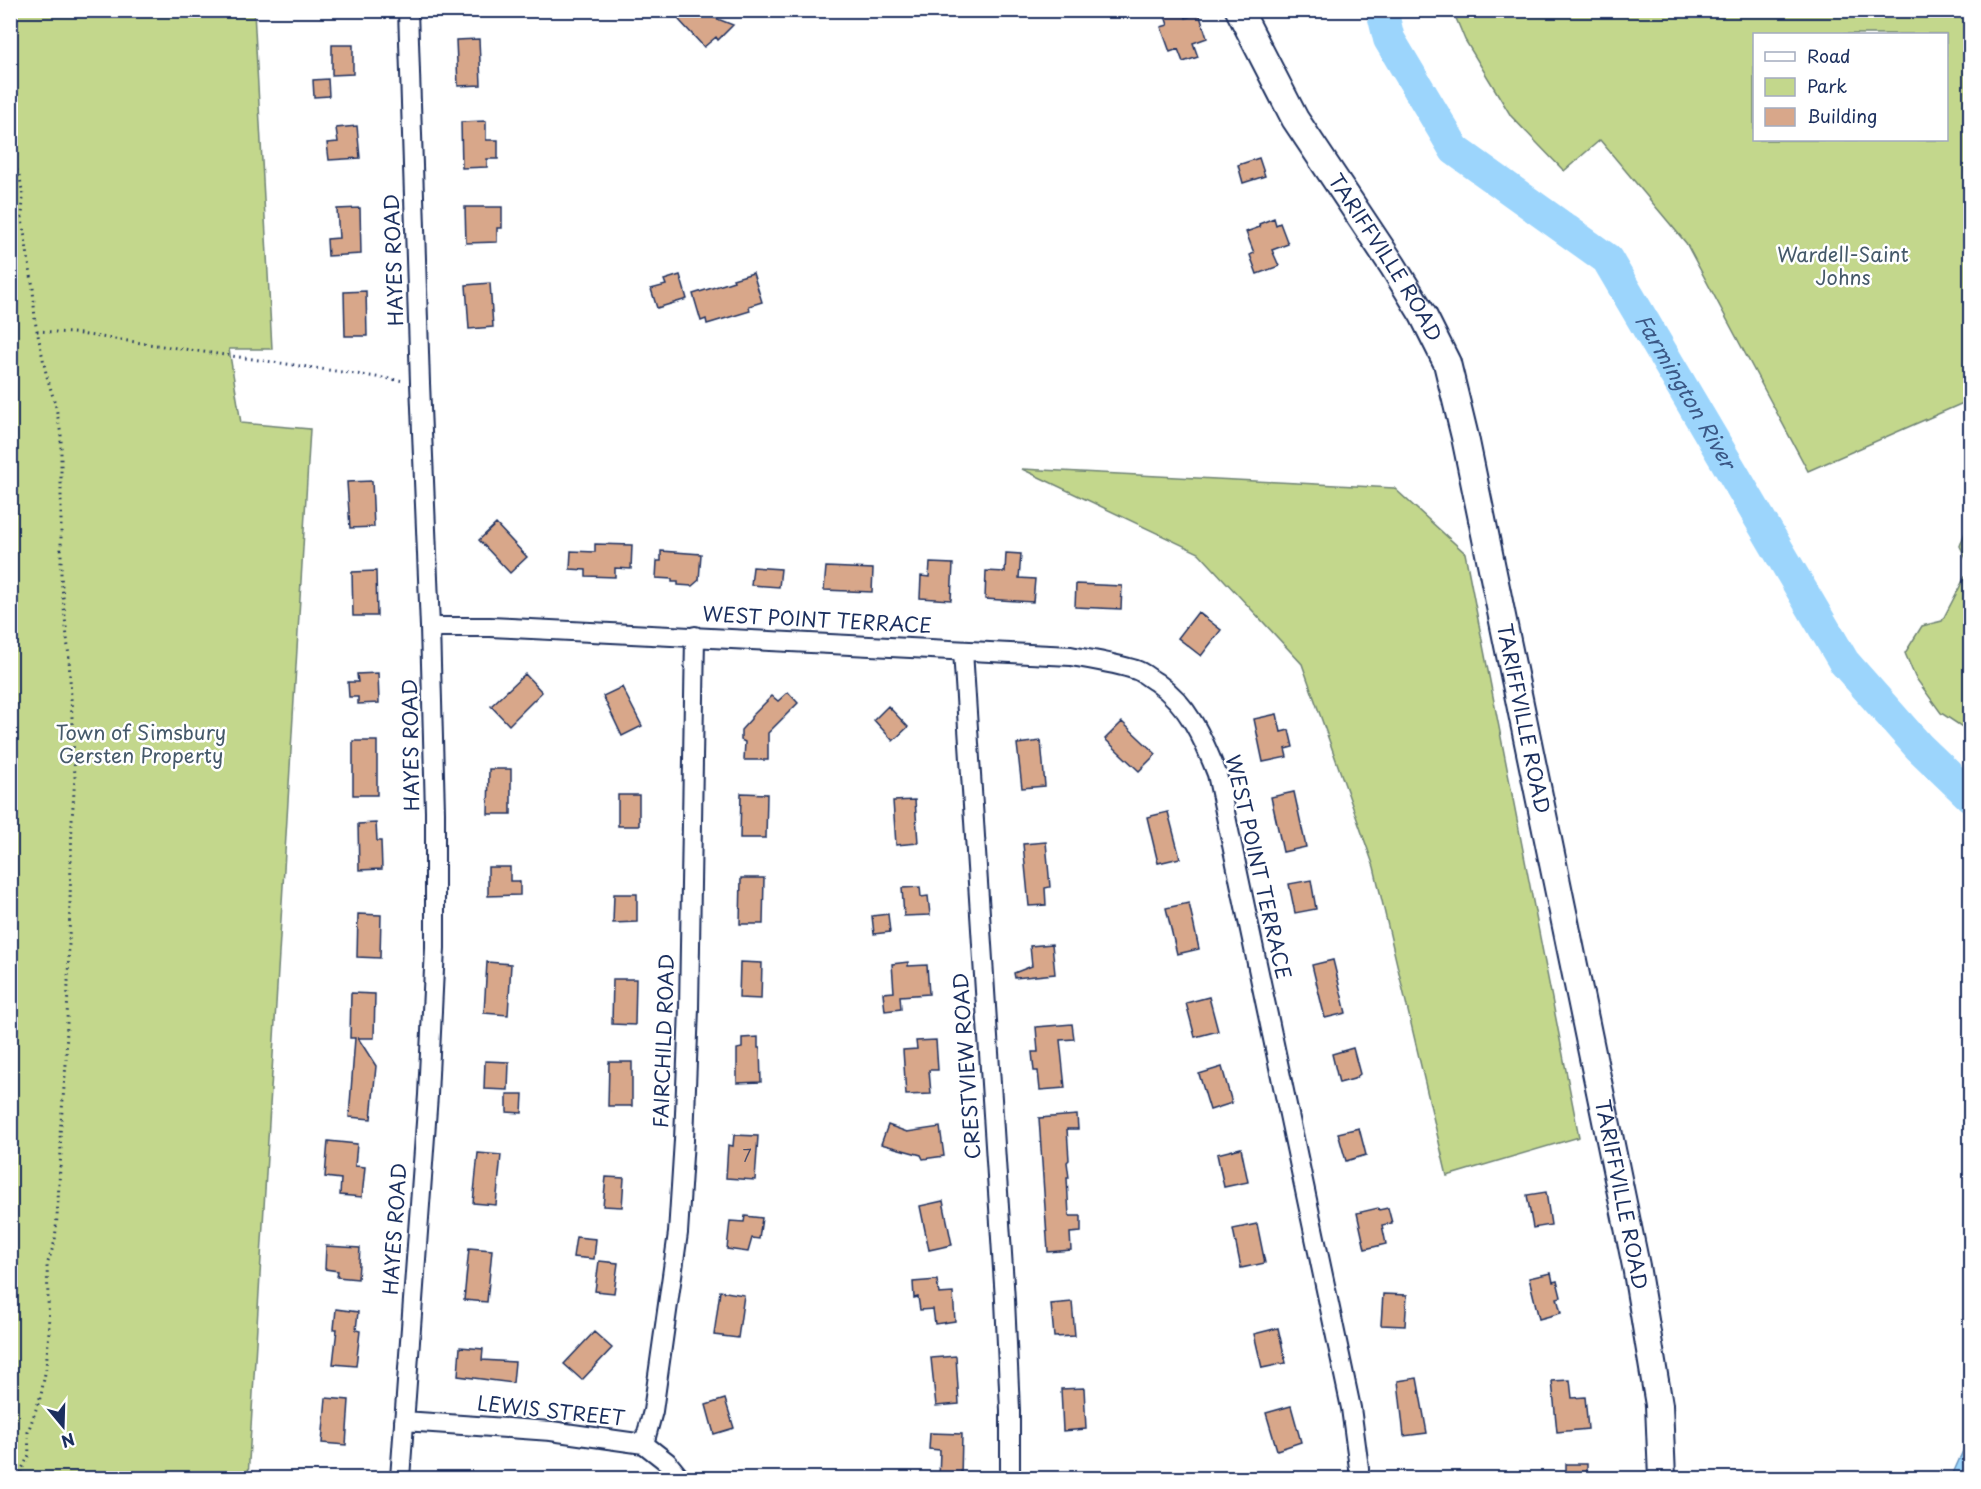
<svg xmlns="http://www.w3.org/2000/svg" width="1981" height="1489" font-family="'Playpen Sans',sans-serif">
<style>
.green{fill:#c3d78c;stroke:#6f8375;stroke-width:1.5;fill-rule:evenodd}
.water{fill:#9cd5fc;stroke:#6893bd;stroke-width:1.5}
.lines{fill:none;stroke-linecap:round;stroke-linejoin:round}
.river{stroke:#9cd5fc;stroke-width:32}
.building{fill:#d8a78a;stroke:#1b2f5e;stroke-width:1.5}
.street-casing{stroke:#1b2f5e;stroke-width:22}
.secondary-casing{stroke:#1b2f5e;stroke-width:30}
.path{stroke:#1b2f5e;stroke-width:3;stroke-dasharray:1.5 4.5;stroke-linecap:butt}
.street{stroke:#fff;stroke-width:18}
.secondary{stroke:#fff;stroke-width:26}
.labels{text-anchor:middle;stroke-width:5;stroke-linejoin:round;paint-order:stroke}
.number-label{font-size:16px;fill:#4a4d69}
.park-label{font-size:20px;fill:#45596a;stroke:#fff}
.street-label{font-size:20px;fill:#1b2f5e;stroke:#fff}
.water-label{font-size:21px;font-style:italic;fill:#3b5886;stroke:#fff}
</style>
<rect width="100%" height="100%" fill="#fff"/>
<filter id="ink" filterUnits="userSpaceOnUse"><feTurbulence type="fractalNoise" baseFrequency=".0167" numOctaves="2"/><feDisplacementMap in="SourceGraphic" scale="12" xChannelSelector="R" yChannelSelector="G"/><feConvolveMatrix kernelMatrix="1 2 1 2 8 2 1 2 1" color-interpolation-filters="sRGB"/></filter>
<g filter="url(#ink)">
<path class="green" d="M10,11H254L272,349H229L241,423L310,429L248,1478H11Z
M1453,11H1970V400L1808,471L1686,243L1600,140L1564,171L1511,116L1465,40ZM1946,34V140H1754V34Z
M1022,469L1394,488L1465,553L1579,1137L1447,1176L1374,867L1302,664L1199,553Z
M1970,519V732L1941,713L1915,677L1905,653L1922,626L1942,621L1970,567L1960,546Z"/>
<path class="water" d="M1970,1435V1478H1951Z"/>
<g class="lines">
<path class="river" id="s1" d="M1382,10L1389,39L1455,150L1607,259L1844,662L1919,747L1970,796"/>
</g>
<path class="building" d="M689,10H695L733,25L718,40L716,37L704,47L679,20Z
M1163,10H1183L1186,18L1199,13L1207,38L1193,43L1198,57L1183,62L1178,49L1170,52L1161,27L1168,25Z
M479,39L481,85L458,86L456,40Z
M332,45H353V74L332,75Z
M328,79L329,96L314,97L313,80Z
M486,121V140H498V159H487V167L462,168L461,122Z
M357,126L360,158L329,160L327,143L338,142L336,128Z
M1259,158L1265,176L1243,183L1238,165Z
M465,207H502V228H497V242L466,243Z
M360,208L361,254L328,256L327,239L339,238L337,209Z
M1274,218L1276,225L1280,223L1288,244L1272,250L1279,266L1257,274L1250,255L1254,253L1246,232L1260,227L1259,224Z
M753,273L762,302L749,306L750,311L707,324L706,319L701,321L693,294L734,281L733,279Z
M680,275L687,299L657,308L651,289L666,285L664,280Z
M490,283L493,327L469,329L466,285Z
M366,291L367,336H345L344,292Z
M372,481L374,527L350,528L347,482Z
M496,524L527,557L510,573L479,540Z
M595,544L632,545L631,569L615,568V577L586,576V570L570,569L571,551L595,552Z
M661,551L701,554L699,580L692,586L678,585V582H672V579L656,578L657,561H661Z
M1006,553L1021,554L1019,578L1035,579L1033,602L985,599L986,571L1005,572Z
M930,563L953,564L951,600L920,598L921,576L929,577Z
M753,567L781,569L779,587L751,585Z
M826,567L873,569L872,592L824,590Z
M376,571L377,616H353L352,572Z
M1076,584L1122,586L1121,609L1075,607Z
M1198,612L1221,630L1201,656L1178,638Z
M378,673L379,703L358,704V697H349L348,682H358L357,674Z
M525,674L542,692L509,725L491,706Z
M622,687L642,726L622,736L603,696Z
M788,692L798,703L768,733V760H744L745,742L741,740V730L751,719V717L772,696L778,701Z
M888,706L908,727L893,741L874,720Z
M1277,714L1281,732L1289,730L1293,747L1285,749L1287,757L1263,762L1254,719Z
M1122,722L1156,754L1139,771L1105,739Z
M353,741H377V795H353Z
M1041,741L1045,786L1022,788L1017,744Z
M489,769H511V814H488Z
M1294,792L1306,847L1283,852L1271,797Z
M741,793L767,794L766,838H740Z
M618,795H639V826H618Z
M915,800L918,843L896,845L893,801Z
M1168,812L1180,858L1158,863L1147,817Z
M376,823L377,841H381L382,869L359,870L358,824Z
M1046,842L1050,887L1045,888L1046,905L1029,906L1023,844Z
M488,867H510V881H520V895L488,896Z
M741,878H764L763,924H740Z
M1311,880L1316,909L1295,913L1289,884Z
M920,887L921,897L928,896L930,915L904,916L902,888Z
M614,894H637V922L613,923Z
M1189,903L1199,949L1177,954L1166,908Z
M358,914L381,915L380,958L357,957Z
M888,914L890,932L874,934L872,916Z
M1052,944L1055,974L1015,978L1014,973L1032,966L1030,946Z
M1333,960L1346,1013L1325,1018L1312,965Z
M487,962L511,964L508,1015L484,1013Z
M740,962L762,963L761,999L739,998Z
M908,962V966L927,965L929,994L900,996L901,1009L885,1011L883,993L894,992L892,964Z
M613,979H636L635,1025L612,1024Z
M351,993L375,994L374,1038H358L376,1066L371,1119L349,1117L355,1038H350Z
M1209,997L1218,1031L1195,1037L1186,1003Z
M1072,1024L1074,1039L1060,1040L1065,1088L1040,1090L1038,1071H1034L1032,1052H1038L1036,1027Z
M758,1037V1048H760L761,1082L737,1083V1049L742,1048V1038Z
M936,1040L938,1070H929L931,1094L906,1095L903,1050L917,1049L916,1041Z
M1353,1048L1360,1074L1354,1079L1339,1083L1332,1054Z
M485,1061L509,1062L508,1090L484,1089Z
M609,1062H632V1106H608Z
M1222,1067L1232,1103L1210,1110L1199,1074Z
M507,1094H523L522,1113L507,1112Z
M1077,1115L1078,1129H1067L1069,1160L1067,1162L1069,1178H1067L1069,1216H1081V1232L1070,1233L1071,1250L1048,1252L1039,1118Z
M888,1125L907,1132L940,1127L944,1156L923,1159L921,1155L881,1144Z
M1359,1128L1366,1155L1346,1161L1338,1133Z
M734,1135L758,1136L755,1180L726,1178L728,1145L733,1146Z
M328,1141L357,1144L355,1166L365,1167L362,1197L340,1195L341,1179L325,1177Z
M1241,1148L1248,1182L1224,1187L1217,1154Z
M478,1153L501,1155L496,1205L473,1203Z
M606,1177L624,1178L622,1207L603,1206Z
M1546,1192L1551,1225L1533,1228L1527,1195Z
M943,1201L952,1245L929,1250L920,1206Z
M1378,1208L1379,1210L1388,1208L1392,1223L1382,1225L1386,1244L1365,1249L1357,1213Z
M745,1216L762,1218L759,1239L752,1238L748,1252L727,1249L730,1221L744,1222Z
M1257,1224L1265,1263L1241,1268L1233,1229Z
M576,1237L596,1239L594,1259L573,1257Z
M326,1246L360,1248L358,1279L337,1277L338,1271L325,1269Z
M469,1248L492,1250L487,1302L464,1300Z
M599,1261L618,1263L614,1293L595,1291Z
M1551,1273L1553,1282L1557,1281L1561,1297L1557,1298L1561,1313L1539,1319L1529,1278Z
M937,1280L939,1294L953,1293L955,1321L935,1324L933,1309L920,1310L918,1297L914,1298L913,1282Z
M720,1291L744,1295L738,1338L714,1335Z
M1383,1294L1407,1295L1405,1326L1381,1325Z
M1072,1302L1075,1336L1054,1337L1051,1304Z
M336,1309L358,1312L356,1330L360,1331L356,1366L333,1364L337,1329H334Z
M1278,1328L1286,1363L1262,1368L1254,1334Z
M594,1332L612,1348L582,1380L564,1364Z
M460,1347L483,1349L482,1360L515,1362L513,1383L458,1376Z
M956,1356L959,1404L936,1406L931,1358Z
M1417,1378L1427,1433L1404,1436L1398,1381Z
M1570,1380L1572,1398L1585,1397L1588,1429L1557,1432L1552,1381Z
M1084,1388L1086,1429L1063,1431L1061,1389Z
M326,1398L349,1400L346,1445L322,1443Z
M725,1399L734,1428L714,1434L706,1405Z
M1291,1406L1301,1442L1277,1450L1266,1413Z
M930,1433L962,1434L961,1479H939L940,1450L929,1449Z
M1566,1464H1587V1479H1566Z"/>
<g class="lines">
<g class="street-casing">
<path id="street" d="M430,627H490L1071,656C1093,660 1115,663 1136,670C1143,672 1149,678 1156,682C1189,705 1203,738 1217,774L1351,1408L1359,1468V1478
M963,651L1005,1300L1010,1410V1478
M404,1421L551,1431L644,1444L667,1462L680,1478
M644,1444L653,1411L678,1233L684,1140L689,1008L695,636
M400,1478L428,1095L435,948V812L430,627L420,383L408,10"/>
</g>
<g class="secondary-casing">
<g id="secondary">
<path id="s2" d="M1239,10L1295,119L1393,266L1423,315L1447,363L1465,437L1636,1266L1659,1405L1662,1478"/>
</g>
</g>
<path class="path" d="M10,153L20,178L23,196L22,219L33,288L35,321L46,373L56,407L61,435V576L69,658L75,777L72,820L66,1064L60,1134L61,1151L57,1217L55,1241L47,1265L49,1331L46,1368L41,1395L28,1432L29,1455L21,1471V1478
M37,331L73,333L404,381"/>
<use href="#street" class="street"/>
<use href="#secondary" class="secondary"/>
</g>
</g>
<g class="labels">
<g class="number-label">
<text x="747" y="1162">7</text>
</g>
<g class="park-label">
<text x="1843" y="262">Wardell-Saint<tspan x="1843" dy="23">Johns</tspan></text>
<text x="141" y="740">Town of Simsbury<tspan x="141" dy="23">Gersten Property</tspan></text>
</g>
<g class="street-label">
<text dy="7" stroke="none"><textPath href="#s2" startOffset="288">TARIFFVILLE ROAD</textPath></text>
<text transform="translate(394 260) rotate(-92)" y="7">HAYES ROAD</text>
<text transform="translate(817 620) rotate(3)" y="7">WEST POINT TERRACE</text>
<text dy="7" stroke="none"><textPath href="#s2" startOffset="774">TARIFFVILLE ROAD</textPath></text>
<text transform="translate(411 745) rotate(-91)" y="7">HAYES ROAD</text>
<text transform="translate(1258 867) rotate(77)" y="7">WEST POINT TERRACE</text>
<text transform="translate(664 1041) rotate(-88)" y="7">FAIRCHILD ROAD</text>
<text transform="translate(967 1066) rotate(-94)" y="7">CRESTVIEW ROAD</text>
<text dy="7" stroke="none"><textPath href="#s2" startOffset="1260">TARIFFVILLE ROAD</textPath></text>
<text transform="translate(395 1229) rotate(-86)" y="7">HAYES ROAD</text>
<text transform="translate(551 1411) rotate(6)" y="7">LEWIS STREET</text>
</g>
<g class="water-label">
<text dy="7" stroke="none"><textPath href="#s1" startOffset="500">Farmington River</textPath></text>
</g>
</g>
<rect width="1981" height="1489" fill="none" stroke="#fff" stroke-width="36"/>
<rect x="18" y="18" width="1945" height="1453" fill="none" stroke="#1b2f5e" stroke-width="2" filter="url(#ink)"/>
<rect x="1753" y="33" width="195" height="108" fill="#ffffff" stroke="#a4acbf" stroke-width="1.5"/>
<rect x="1765" y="52" width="30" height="9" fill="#ffffff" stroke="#a4acbf" stroke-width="1.5"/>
<text x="1807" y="63" font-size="18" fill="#1b2f5e">Road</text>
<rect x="1765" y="78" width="30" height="18" fill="#c3d78c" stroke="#a4acbf" stroke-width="1.5"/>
<text x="1807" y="93" font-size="18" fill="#1b2f5e">Park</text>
<rect x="1765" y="108" width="30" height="18" fill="#d8a78a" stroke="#a4acbf" stroke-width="1.5"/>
<text x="1807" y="123" font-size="18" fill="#1b2f5e">Building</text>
<g transform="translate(63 1426) rotate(161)" stroke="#ffffff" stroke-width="4.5" paint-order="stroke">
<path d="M0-4.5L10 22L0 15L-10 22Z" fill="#1b2f5e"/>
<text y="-9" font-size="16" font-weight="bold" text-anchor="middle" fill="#1b2f5e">N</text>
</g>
</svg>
